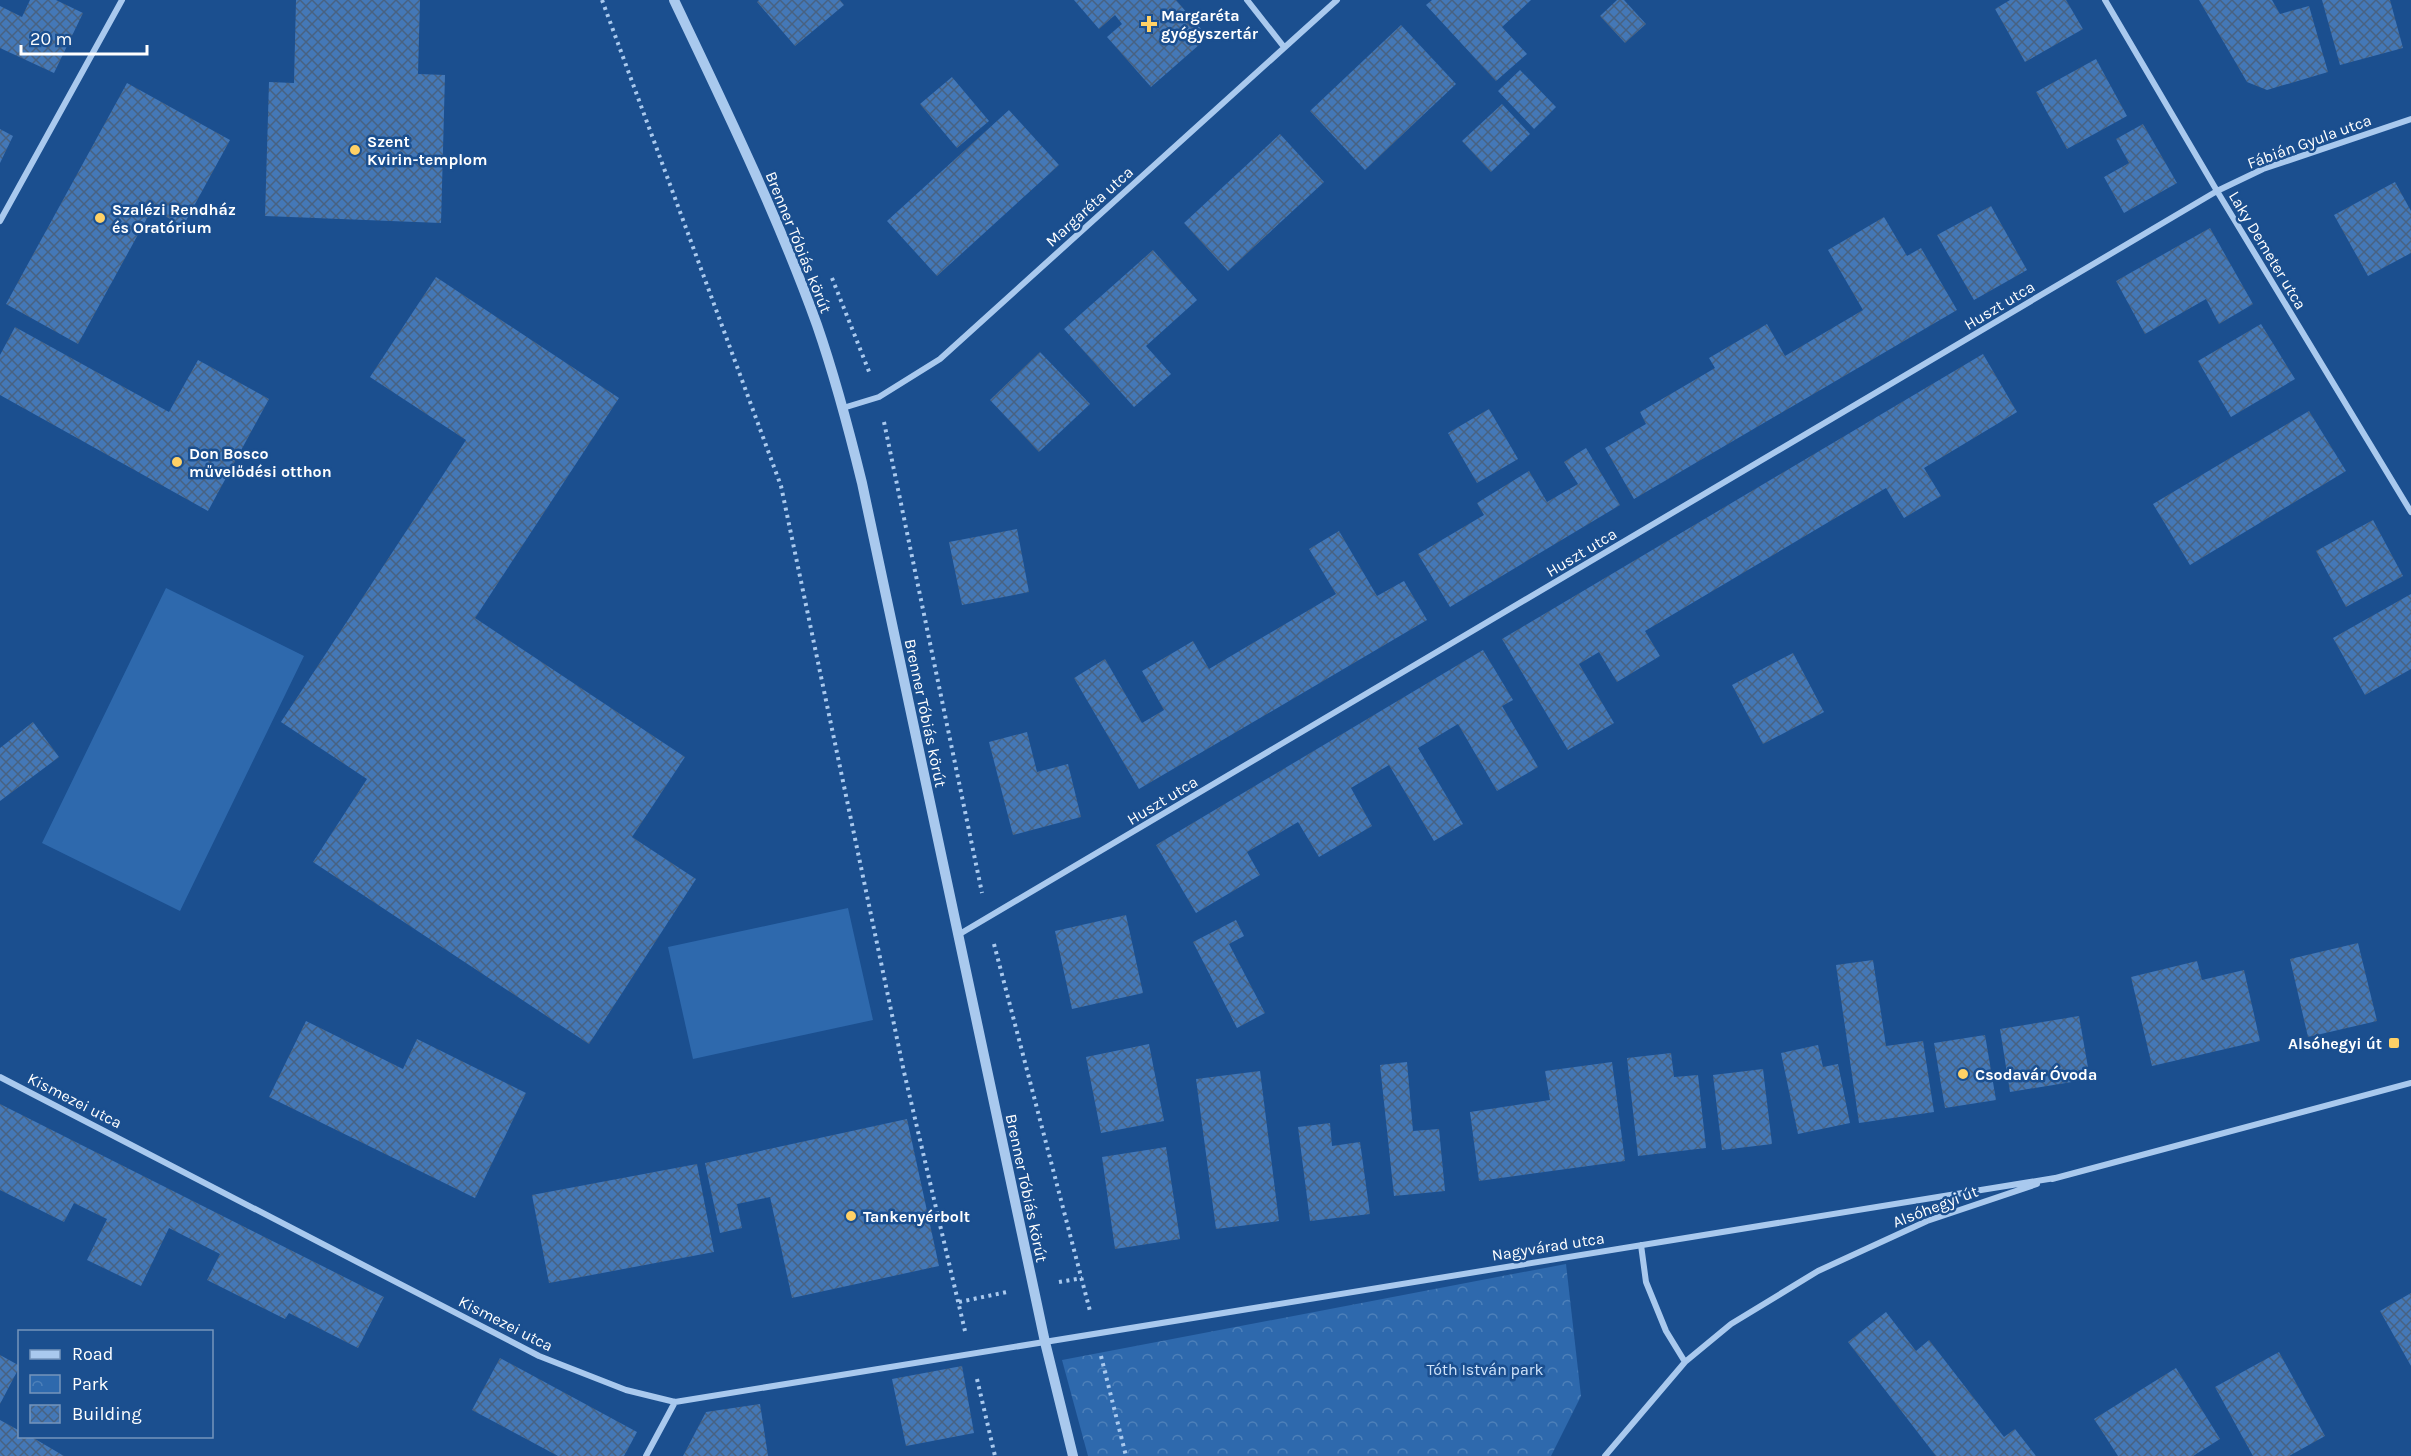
<svg xmlns="http://www.w3.org/2000/svg" width="2411" height="1456" font-family="Karla,sans-serif">
<style>
.park{fill:url(#park-crowns)}
.garden{fill:#2e69ad}
.building{fill:url(#building-cross-hatch)}
.lines{fill:none;stroke-linecap:round;stroke-linejoin:round}
.path{stroke:#a9c9ee;stroke-width:4;stroke-dasharray:3 4.5;stroke-linecap:butt}
.minor{stroke:#a9c9ee;stroke-width:6}
.tertiary{stroke:#a9c9ee;stroke-width:10}
.poi-dot{fill:#ffd166;stroke:#1b4f8f;stroke-width:2}
.labels{text-anchor:middle;stroke-width:5;stroke-linejoin:round;paint-order:stroke}
.poi-label{font-size:16px;font-weight:bold;fill:#fff;stroke:#1b4f8f;text-anchor:start}
.street-label{font-size:16px;fill:#fff;stroke:#1b4f8f}
.park-label{font-size:16px;fill:#cfe3fa;stroke:#1b4f8f}
</style>
<defs>
<pattern id="park-crowns" width="20" height="18" patternUnits="userSpaceOnUse" patternTransform="scale(1.5)"><rect width="20" height="18" fill="#2e69ad"/><path d="M2 6a3 3 0 1 1 6 0M12 15a3 3 0 1 1 6 0" fill="none" stroke="#4d80b9"/></pattern>
<pattern id="building-cross-hatch" width="8" height="8" patternUnits="userSpaceOnUse" patternTransform="scale(1.5)"><rect width="8" height="8" fill="#4478b7"/><path d="M0 0l8 8M0 8l8-8" fill="none" stroke="#486282"/></pattern>
</defs>
<rect width="100%" height="100%" fill="#1b4f8f"/>
<path class="park" d="M1566,1264L1581,1396L1551,1456H1088L1062,1360Z"/>
<path class="garden" d="M166,588L304,656L180,911L42,843Z
M848,908L873,1020L693,1059L668,947Z"/>
<path class="building" d="M30,0H56L83,13L54,73L0,48V6L22,17Z
M296,0H420L418,74L445,75L441,223L265,216L269,82L294,83Z
M759,0H840L844,5L795,46L757,2Z
M1074,0H1176L1208,37L1151,87L1107,37L1122,24L1115,15L1099,29Z
M1432,0H1531L1502,27L1527,54L1496,81L1426,5Z
M1617,0H1624L1646,24L1625,43L1600,16Z
M2010,0H2066L2083,29L2025,62L1995,9Z
M2199,0H2272L2280,14L2309,6L2328,72L2267,90L2247,82Z
M2322,0H2390L2403,48L2340,65Z
M1401,25L1456,84L1365,170L1310,111Z
M2096,59L2127,116L2067,149L2036,92Z
M1520,70L1556,107L1534,129L1498,91Z
M952,77L989,121L957,148L920,104Z
M127,83L230,140L183,226L152,209L78,344L6,304Z
M1502,104L1530,134L1491,172L1462,141Z
M1009,110L1059,165L937,276L887,221Z
M2143,124L2177,183L2124,213L2104,177L2129,163L2116,139Z
M0,129L13,136L0,163Z
M1280,134L1324,182L1228,271L1184,223Z
M2395,182L2411,211V253L2368,276L2334,215Z
M1991,206L2027,270L1974,300L1937,235Z
M1884,217L1907,256L1921,248L1957,310L1634,499L1605,448L1646,424L1640,412L1715,368L1709,358L1767,324L1785,356L1863,310L1828,250Z
M2210,228L2253,304L2219,324L2206,299L2145,334L2116,281Z
M1153,250L1197,300L1146,346L1171,374L1134,407L1064,329Z
M436,277L619,398L475,618L685,757L632,837L696,879L589,1044L313,862L367,779L281,722L466,440L370,377Z
M2261,324L2295,379L2231,417L2198,361Z
M15,327L169,412L198,360L269,399L208,511L0,395V355Z
M1040,352L1090,404L1039,452L990,400Z
M1983,354L2017,412L1924,468L1941,496L1904,518L1886,488L1645,631L1660,656L1617,682L1599,652L1579,664L1614,723L1568,750L1502,639Z
M1489,409L1518,459L1477,483L1448,433Z
M2309,411L2346,471L2190,565L2153,504Z
M1586,448L1620,505L1450,607L1418,554L1484,515L1477,503L1529,471L1547,502L1578,484L1564,462Z
M2373,520L2403,576L2346,607L2316,551Z
M1017,529L1029,592L962,605L949,542Z
M1339,531L1377,596L1404,581L1427,620L1139,789L1074,678L1105,659L1142,723L1164,710L1142,671L1193,641L1209,669L1336,594L1309,549Z
M2411,594V669L2365,695L2333,638Z
M1483,650L1513,700L1502,706L1538,767L1497,791L1458,724L1418,748L1463,824L1434,841L1389,765L1351,788L1372,826L1319,857L1298,822L1247,852L1260,875L1196,913L1156,845Z
M1793,653L1824,712L1763,744L1732,685Z
M33,722L59,757L0,801V748Z
M1027,732L1037,772L1068,764L1081,817L1013,835L989,742Z
M1126,915L1143,993L1072,1009L1055,931Z
M1236,920L1244,936L1229,944L1265,1013L1237,1028L1193,942Z
M2358,943L2377,1021L2308,1037L2290,959Z
M1873,960L1886,1046L1923,1041L1934,1112L1859,1123L1836,965Z
M2197,961L2202,980L2244,970L2260,1041L2152,1066L2131,977Z
M2079,1016L2090,1079L2010,1092L2000,1029Z
M306,1021L403,1069L417,1039L526,1093L475,1198L269,1097Z
M1985,1035L1996,1100L1945,1108L1934,1043Z
M1149,1044L1164,1121L1101,1133L1086,1057Z
M1818,1045L1823,1067L1838,1064L1850,1123L1798,1134L1781,1053Z
M1671,1053L1674,1077L1698,1075L1706,1148L1638,1156L1627,1058Z
M1407,1062L1413,1131L1439,1129L1445,1191L1394,1196L1380,1065Z
M1612,1062L1625,1161L1479,1181L1470,1112L1550,1100L1545,1071Z
M1763,1069L1772,1144L1722,1150L1713,1075Z
M1260,1071L1279,1221L1216,1229L1196,1079Z
M0,1104L384,1297L358,1348L289,1313L285,1319L207,1280L220,1254L169,1228L141,1286L87,1260L107,1219L74,1203L64,1222L0,1190Z
M907,1119L939,1266L792,1298L770,1197L737,1204L742,1228L720,1233L705,1163Z
M1330,1123L1332,1146L1360,1142L1370,1214L1310,1221L1298,1127Z
M1166,1147L1180,1239L1115,1249L1102,1157Z
M697,1164L714,1252L549,1283L532,1195Z
M2411,1293V1366L2380,1311Z
M1886,1312L1916,1351L1929,1340L2004,1437L2015,1429L2036,1456H1936L1848,1342Z
M2279,1352L2325,1436L2289,1456H2253L2215,1387Z
M0,1355L20,1366L0,1404Z
M500,1358L637,1432L624,1456H558L472,1410Z
M962,1366L974,1433L906,1446L892,1379Z
M2176,1368L2220,1439L2193,1456H2118L2094,1419Z
M760,1404L768,1456H683L706,1412Z
M0,1420L20,1431V1436H30L64,1456H0Z"/>
<g class="lines">
<path class="path" d="M602,0L781,486L904,1072L965,1331
M832,278L870,374
M884,422L982,893
M994,944L1090,1311
M1059,1282L1082,1278
M959,1302L1007,1292
M1101,1356L1126,1456
M977,1379L995,1456"/>
<path class="minor" d="M1247,0L1284,47
M2105,0L2217,191L2411,512
M0,221L122,0
M843,408L879,397L940,359L1337,0
M958,935L2217,191L2263,169L2411,119
M0,1077L539,1356L626,1390L675,1402L2055,1178
M2052,1179L2411,1083
M1641,1245L1646,1282L1666,1331L1685,1362
M646,1456L675,1402
M1605,1456L1685,1362L1731,1324L1818,1271L1927,1221L2037,1184"/>
<path class="tertiary" d="M674,0C725,107 777,214 817,325C835,377 849,430 862,483L1045,1342L1073,1456"/>
</g>
<g class="poi-dot">
<path d="M1146 15h6v6h6v6h-6v6h-6v-6h-6v-6h6z"/>
<circle cx="355" cy="150" r="6"/>
<circle cx="100" cy="218" r="6"/>
<circle cx="177" cy="462" r="6"/>
<rect x="2388" y="1037" width="12" height="12" rx="3"/>
<circle cx="1963" cy="1074" r="6"/>
<circle cx="851" cy="1216" r="6"/>
</g>
<g class="labels">
<g class="poi-label">
<text x="1161" y="21">Margaréta<tspan x="1161" dy="18">gyógyszertár</tspan></text>
<text x="367" y="147">Szent<tspan x="367" dy="18">Kvirin-templom</tspan></text>
<text x="112" y="215">Szalézi Rendház<tspan x="112" dy="18">és Oratórium</tspan></text>
<text x="189" y="459">Don Bosco<tspan x="189" dy="18">művelődési otthon</tspan></text>
<text x="2382" y="1049" text-anchor="end">Alsóhegyi út</text>
<text x="1975" y="1080">Csodavár Óvoda</text>
<text x="863" y="1222">Tankenyérbolt</text>
</g>
<g class="street-label">
<text transform="translate(2309 141) rotate(-20)" y="6">Fábián Gyula utca</text>
<text transform="translate(1089 206) rotate(-42)" y="6">Margaréta utca</text>
<text transform="translate(799 242) rotate(68)" y="6">Brenner Tóbiás körút</text>
<text transform="translate(2268 250) rotate(59)" y="6">Laky Demeter utca</text>
<text transform="translate(1999 305) rotate(-31)" y="6">Huszt utca</text>
<text transform="translate(1581 552) rotate(-31)" y="6">Huszt utca</text>
<text transform="translate(926 713) rotate(78)" y="6">Brenner Tóbiás körút</text>
<text transform="translate(1162 800) rotate(-31)" y="6">Huszt utca</text>
<text transform="translate(75 1100) rotate(27)" y="6">Kismezei utca</text>
<text transform="translate(1027 1188) rotate(78)" y="6">Brenner Tóbiás körút</text>
<text transform="translate(1935 1206) rotate(-21)" y="6">Alsóhegyi út</text>
<text transform="translate(1548 1246) rotate(-9)" y="6">Nagyvárad utca</text>
<text transform="translate(506 1323) rotate(27)" y="6">Kismezei utca</text>
</g>
<g class="park-label">
<text x="1485" y="1375">Tóth István park</text>
</g>
</g>
<rect x="18" y="1330" width="195" height="108" fill="#1b4f8f" stroke="#7695bc" stroke-width="1.5"/>
<rect x="30" y="1350" width="30" height="9" fill="#a9c9ee" stroke="#7695bc" stroke-width="1.5"/>
<text x="72" y="1360" font-size="18" fill="#ffffff">Road</text>
<rect x="30" y="1375" width="30" height="18" fill="url(#park-crowns)" stroke="#7695bc" stroke-width="1.5"/>
<text x="72" y="1390" font-size="18" fill="#ffffff">Park</text>
<rect x="30" y="1405" width="30" height="18" fill="url(#building-cross-hatch)" stroke="#7695bc" stroke-width="1.5"/>
<text x="72" y="1420" font-size="18" fill="#ffffff">Building</text>
<path d="M21 45v9h126v-9" fill="none" stroke="#ffffff" stroke-width="3"/>
<text x="30" y="45" font-size="18" fill="#ffffff" stroke="#1b4f8f" stroke-width="4.5" paint-order="stroke">20 m</text>
</svg>
